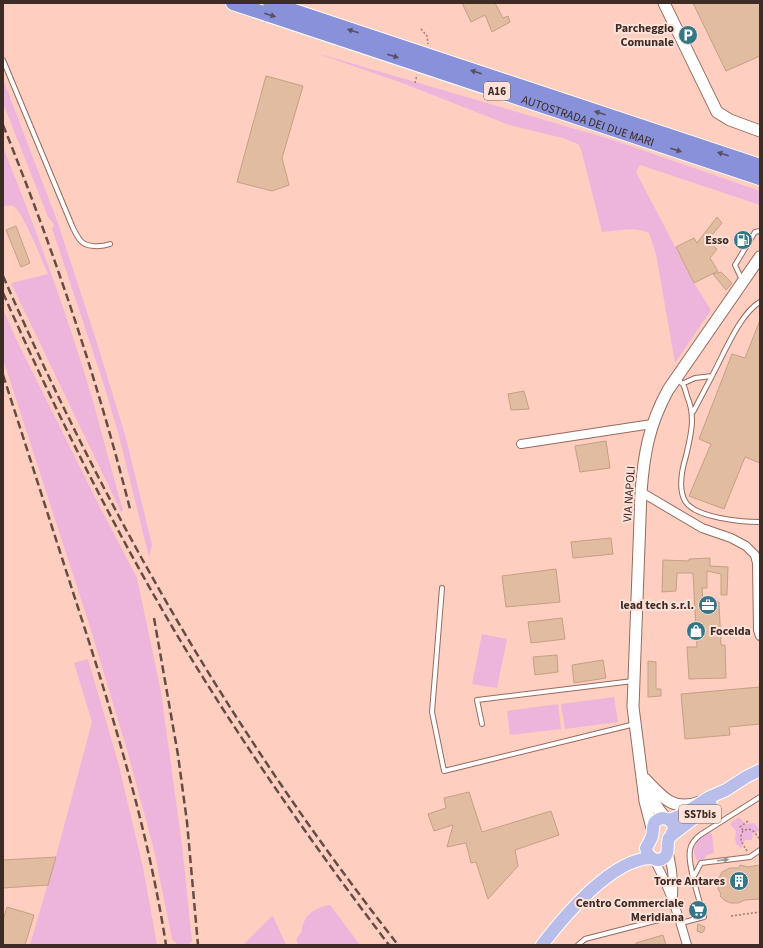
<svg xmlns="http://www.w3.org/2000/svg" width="763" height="948" font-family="'Source Sans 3',sans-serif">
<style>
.green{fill:#edb5dc}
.building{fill:#e2bca1;stroke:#c5a085}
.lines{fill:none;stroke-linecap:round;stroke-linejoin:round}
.lane-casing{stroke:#956b5e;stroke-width:6}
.street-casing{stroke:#956b5e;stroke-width:10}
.secondary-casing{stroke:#956b5e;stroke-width:13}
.primary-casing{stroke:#fff;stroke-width:14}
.highway-casing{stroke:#fff;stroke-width:16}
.path{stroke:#9f7e74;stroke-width:1.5;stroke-dasharray:2 2;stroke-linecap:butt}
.lane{stroke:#fff;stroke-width:4}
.street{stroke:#fff;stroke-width:8}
.secondary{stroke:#fff;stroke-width:11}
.primary{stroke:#b8bde9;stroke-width:12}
.highway{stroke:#8891da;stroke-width:14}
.rail{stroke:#654d45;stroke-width:2.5;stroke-dasharray:8 4;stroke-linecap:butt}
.oneway{fill:#574f64}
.oneway2{fill:#9e9592}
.labels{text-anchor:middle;stroke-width:4;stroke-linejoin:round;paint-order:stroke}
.shield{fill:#fee1d8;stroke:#77625b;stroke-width:1}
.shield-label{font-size:11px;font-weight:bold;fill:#3d2b25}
.poi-label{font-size:12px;font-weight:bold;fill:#3d2b25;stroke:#fee1d8;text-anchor:end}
.street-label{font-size:12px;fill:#3d2b25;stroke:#fee1d8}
</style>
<rect width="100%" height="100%" fill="#fecec0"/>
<path class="green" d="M313,52L616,141L760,191V205L640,165L636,172L694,283L711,310L675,363L656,254L649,233C632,226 620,231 602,232L581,149L578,144L563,138L509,125L405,84Z
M3,79L58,223L97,343L126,438L152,545L149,557L119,436L104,385L52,228L54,227L53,223L48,217L3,103Z
M3,147C37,232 69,319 95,408C104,442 113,476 123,510L121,512L11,283L48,274C43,263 22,209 13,206C10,205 6,206 3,206Z
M3,309L17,341L99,505L137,578L161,692L182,845L192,941L187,945H178L172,939L154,850L127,750L90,627L3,359Z
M482,634L507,639L497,688L472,684Z
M88,659L118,762L143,867L157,945H30L56,856L92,722L74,663Z
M614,697L618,722L565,729L561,704Z
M558,704L561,729L510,735L507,711Z
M739,817L745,824L754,823L760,830L752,834L753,837L751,840H745L741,848L736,844L735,838L736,831L730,824Z
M710,833L712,834L714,853L707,855L702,861L697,860C689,849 699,836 710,833Z
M330,905L360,945H298L296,939C305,929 300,931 304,922C308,911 320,907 330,905Z
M273,916L286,945H243L272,916Z"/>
<path class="building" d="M462,3H495L503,18L508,16L510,22L492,32L485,15L471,22Z
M693,3H760V56L726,71Z
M266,76L303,86L282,158L289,185L272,191L237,182Z
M717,217L722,223L707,241L717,249L710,258L718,271L694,283L676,247L694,238L697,243Z
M16,226L30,263L21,267L6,230Z
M721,272L732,283L726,290L713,274Z
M760,320V463L745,457L724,509L689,496L711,444L699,439L732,354L745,358Z
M524,391L529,409L511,410L508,394Z
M606,441L610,468L580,472L575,446Z
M611,538L613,554L573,558L571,542Z
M710,558V566L728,567L727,595H721V574L707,571V588H702L703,603L719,602L721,645H725L726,678L689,679L687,647H697L693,573H677L676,591L662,592L663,560L689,561V559Z
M556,569L560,602L506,607L502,576Z
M562,618L565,639L531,643L528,622Z
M557,655L558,672L535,675L533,657Z
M603,660L606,678L574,683L572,665Z
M648,661L656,662V689H661V696L648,697Z
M760,687V724L729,727L730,735L685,739L681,694Z
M469,792L482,832L551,811L559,835L515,850L518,866L488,899L476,862L471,863L466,843L447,847L453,825L434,831L428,814L446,808L444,798Z
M56,857L48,885L3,888V860Z
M740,865L748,867L760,865V899L745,900L738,903H730L724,900L720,896L721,894L718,889V884L719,878L722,872L730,868H739Z
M7,907L34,915L25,945H3V920Z
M698,924L705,927L704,931L702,933L697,931Z
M663,935L666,945H636V943Z"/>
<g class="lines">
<g class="lane-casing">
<path id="lane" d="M3,60L73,228C75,232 77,236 80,240C86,248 102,247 110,244
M742,280L735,265L755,232L760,231
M676,379C685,384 684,386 687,396C696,417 691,434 686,456C682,469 678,488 685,501C695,518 742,522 760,522
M684,383L695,378L712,376C723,356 740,313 760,302
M693,412L712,376
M442,588L432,712L444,771L635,724
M482,724L477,700L633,681
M694,876L701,863L750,857L760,850
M681,923L704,917C700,902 687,864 690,850C691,843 695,839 700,835L760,797
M578,945L585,939L678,915"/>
</g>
<g class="street-casing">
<path id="street" d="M521,444L652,424
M641,492L702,528L731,538L746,546L755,555L757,563L758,630L760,636
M668,850C672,866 674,880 673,896
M654,859C669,887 679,915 687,945"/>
</g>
<g class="secondary-casing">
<path id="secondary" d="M664,3L717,112L730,120L760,131
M645,779C662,797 673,812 700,802
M649,790C653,801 657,810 666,818
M652,828L645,801L633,707L641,492C644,453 649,425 668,390L760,257"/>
</g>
<g class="primary-casing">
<path id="primary" d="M662,818C670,818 677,825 672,833C672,835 670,837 669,838C666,845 670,851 665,857C657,864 647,857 646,848C648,844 651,840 652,836C654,827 651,821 662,818Z
M669,820L682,815L708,798L726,790L746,777L760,770
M672,835L711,805
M542,945C564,916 612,859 651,858"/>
</g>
<g class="highway-casing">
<g id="highway">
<path id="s1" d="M233,3L760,178"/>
<path d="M270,3L760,166"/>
</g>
</g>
<path class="path" d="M421,29L427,36L428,44
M415,83L417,75
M743,830L740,827L748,821
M747,851C743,844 738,839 743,831C752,826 755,833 760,840
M731,916L760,912"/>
<use href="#lane" class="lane"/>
<use href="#street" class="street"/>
<use href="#secondary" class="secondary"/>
<use href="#primary" class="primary"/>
<use href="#highway" class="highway"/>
<path class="rail" d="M3,125C54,251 97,378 130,509
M3,276C73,436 154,592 250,738C296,809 346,878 398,945
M3,293C54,408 110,521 174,630C239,739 312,844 389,945
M3,375C30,458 56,540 83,623C117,729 149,835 166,945
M154,618L178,755L187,822L198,945"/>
</g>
<defs><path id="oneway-solid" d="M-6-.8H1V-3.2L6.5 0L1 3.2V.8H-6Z"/></defs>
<g class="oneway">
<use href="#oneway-solid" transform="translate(270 15) rotate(18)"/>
<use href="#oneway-solid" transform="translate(353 31) rotate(-162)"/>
<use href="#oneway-solid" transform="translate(393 56) rotate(18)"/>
<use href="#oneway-solid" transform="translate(476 72) rotate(-162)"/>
<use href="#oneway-solid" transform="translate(600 113) rotate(-162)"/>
<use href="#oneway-solid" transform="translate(676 150) rotate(18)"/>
<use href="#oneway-solid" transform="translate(723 154) rotate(-162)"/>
</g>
<use class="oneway2" href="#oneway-solid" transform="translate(723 860) rotate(-7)"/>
<defs>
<g id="parking-disc" transform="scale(1)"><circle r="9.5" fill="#347688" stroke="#fee1d8"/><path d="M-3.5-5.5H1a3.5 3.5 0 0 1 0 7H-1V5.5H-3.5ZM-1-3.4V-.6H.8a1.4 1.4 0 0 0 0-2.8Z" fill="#fff"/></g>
<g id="fuel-disc" transform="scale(1)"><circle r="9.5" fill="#347688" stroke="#fee1d8"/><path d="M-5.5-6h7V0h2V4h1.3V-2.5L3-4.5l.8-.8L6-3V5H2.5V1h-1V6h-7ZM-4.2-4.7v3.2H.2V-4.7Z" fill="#fff"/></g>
<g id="office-disc" transform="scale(1)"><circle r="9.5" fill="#347688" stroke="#fee1d8"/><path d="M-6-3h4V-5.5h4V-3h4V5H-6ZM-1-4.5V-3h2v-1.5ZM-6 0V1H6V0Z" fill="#fff"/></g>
<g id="shop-disc" transform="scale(1)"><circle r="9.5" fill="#347688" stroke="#fee1d8"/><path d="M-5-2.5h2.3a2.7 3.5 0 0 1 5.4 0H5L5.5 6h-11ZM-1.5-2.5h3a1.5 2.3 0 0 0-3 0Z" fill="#fff"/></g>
<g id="building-disc" transform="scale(1)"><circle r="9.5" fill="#347688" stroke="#fee1d8"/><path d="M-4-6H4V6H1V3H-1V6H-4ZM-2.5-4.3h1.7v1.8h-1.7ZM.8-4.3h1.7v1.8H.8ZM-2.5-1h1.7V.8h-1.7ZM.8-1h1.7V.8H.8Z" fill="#fff"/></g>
<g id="supermarket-disc" transform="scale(1)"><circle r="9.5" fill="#347688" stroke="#fee1d8"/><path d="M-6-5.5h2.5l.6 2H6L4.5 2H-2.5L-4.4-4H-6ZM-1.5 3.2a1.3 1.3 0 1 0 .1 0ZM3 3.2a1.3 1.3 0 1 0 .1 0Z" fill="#fff"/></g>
</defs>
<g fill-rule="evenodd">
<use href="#parking-disc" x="688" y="35"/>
<use href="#fuel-disc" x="743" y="240"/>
<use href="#office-disc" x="708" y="605"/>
<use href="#shop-disc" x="696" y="631"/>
<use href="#building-disc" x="739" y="881"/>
<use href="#supermarket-disc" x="698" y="910"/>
</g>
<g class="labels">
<g class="shield">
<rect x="484" y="82" width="26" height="18" rx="3"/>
<rect x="679" y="805" width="42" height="18" rx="3"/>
</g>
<g class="shield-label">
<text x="497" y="95">A16</text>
<text x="700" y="818">SS7bis</text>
</g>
<g class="poi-label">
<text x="674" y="32">Parcheggio<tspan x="674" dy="14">Comunale</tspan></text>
<text x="729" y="244">Esso</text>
<text x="694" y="609">lead tech s.r.l.</text>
<text x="710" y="635" text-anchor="start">Focelda</text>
<text x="725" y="885">Torre Antares</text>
<text x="684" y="907">Centro Commerciale<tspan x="684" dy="14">Meridiana</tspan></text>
</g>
<g class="street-label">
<text dy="4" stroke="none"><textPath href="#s1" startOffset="374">AUTOSTRADA DEI DUE MARI</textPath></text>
<text transform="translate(629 494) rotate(-86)" y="4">VIA NAPOLI</text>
</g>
</g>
<rect width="763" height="948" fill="none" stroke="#3d2b25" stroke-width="8"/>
</svg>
